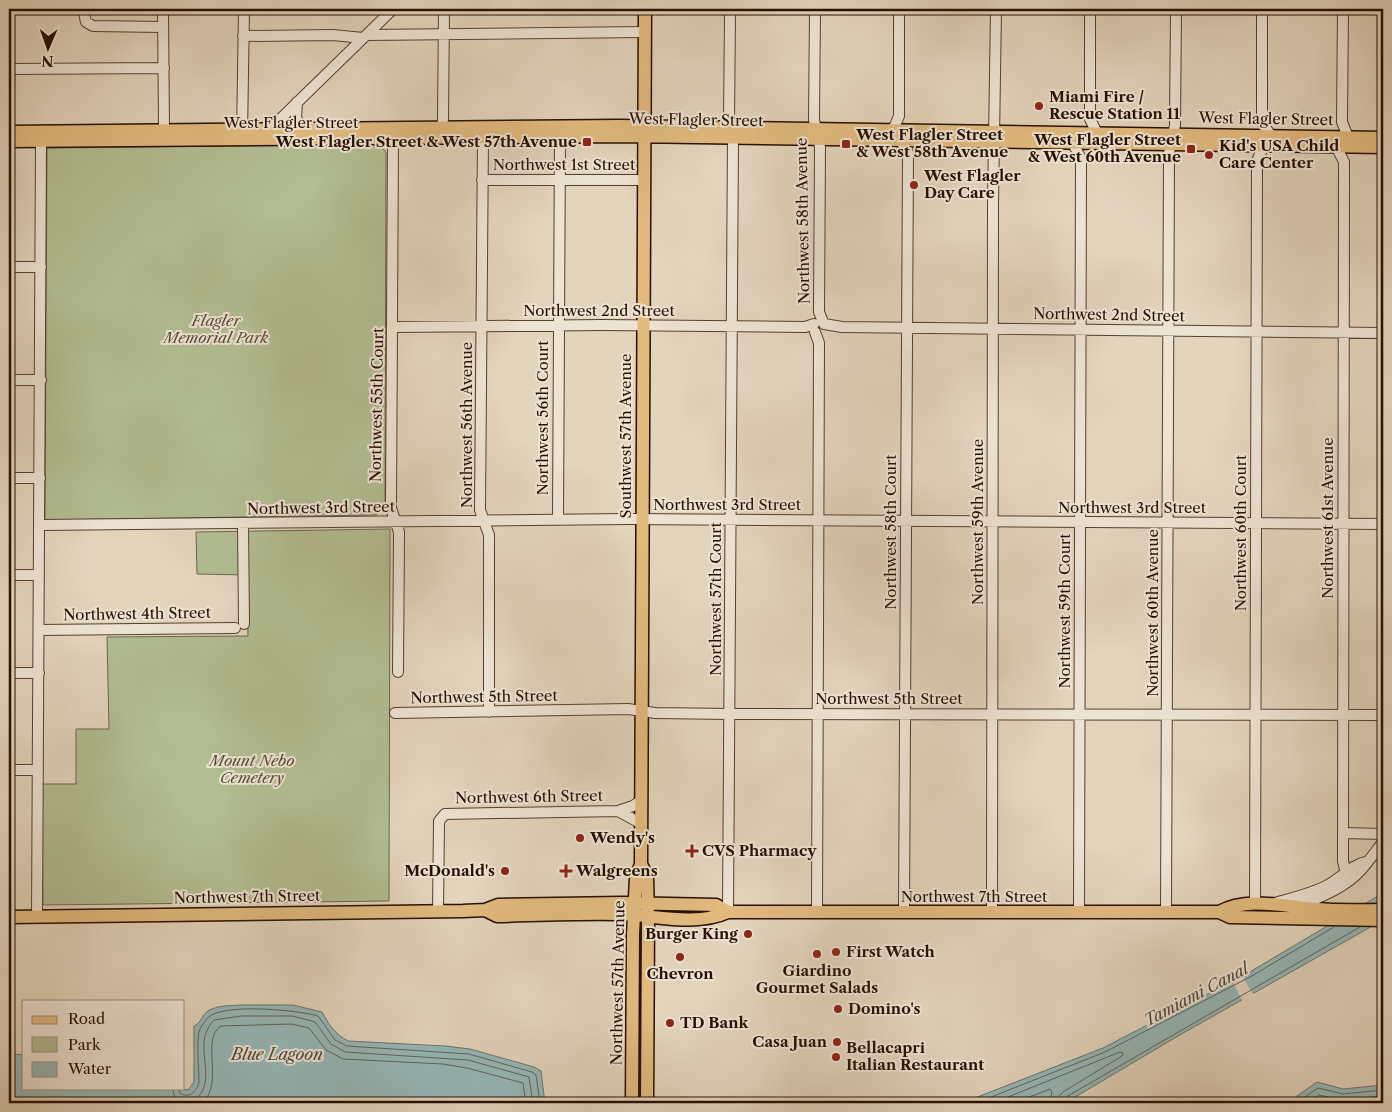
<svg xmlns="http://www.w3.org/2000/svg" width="1392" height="1112" font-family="'Libre Caslon Text',serif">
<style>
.green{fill:#b2bd92;stroke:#6c664a}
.water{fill:#96b7b7;stroke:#69746e}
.pier{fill:#e3d4bc}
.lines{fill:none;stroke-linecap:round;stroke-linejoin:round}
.shore{stroke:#5e635c;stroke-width:1}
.minor-casing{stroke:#554030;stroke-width:12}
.major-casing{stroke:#260f01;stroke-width:15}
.minor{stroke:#ede3d3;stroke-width:10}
.major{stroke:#e2ba7e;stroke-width:12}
.poi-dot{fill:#8f2418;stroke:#ede3d3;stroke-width:2}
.labels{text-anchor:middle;stroke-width:4;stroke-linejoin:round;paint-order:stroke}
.poi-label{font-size:15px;font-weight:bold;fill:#260f01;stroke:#ede3d3;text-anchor:start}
.street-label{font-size:15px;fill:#260f01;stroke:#ede3d3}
.park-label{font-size:15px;font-style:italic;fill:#574c34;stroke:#ede3d3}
.water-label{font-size:16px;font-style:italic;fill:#4d4a41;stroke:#ede3d3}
</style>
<rect width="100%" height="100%" fill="#e3d4bc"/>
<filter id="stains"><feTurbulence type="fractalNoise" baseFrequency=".004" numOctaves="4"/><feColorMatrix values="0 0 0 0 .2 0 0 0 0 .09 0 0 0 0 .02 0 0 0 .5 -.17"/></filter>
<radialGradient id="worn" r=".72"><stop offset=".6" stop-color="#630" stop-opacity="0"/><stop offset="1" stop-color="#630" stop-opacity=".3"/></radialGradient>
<path class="green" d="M379,144L386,152L385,508L376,515L45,520L47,148Z
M390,529L389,901L43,905L42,784H76V729H109L107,637L248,636L247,575L197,574L196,532Z"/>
<path class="water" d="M1383,893V920L1178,1036L1065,1103H962L1103,1048L1248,973Z
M241,1005H293L322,1012C329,1025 335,1034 348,1041L445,1046L470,1049L534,1067L541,1071L545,1103H9V1054L24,1055V1088H173L188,1090L194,1082V1026C201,1023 202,1015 208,1011C217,1005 230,1006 241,1005Z
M1317,1082L1343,1089L1383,1085V1103H1287Z"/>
<path class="pier" d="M1241,974L1254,996L1243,1002L1231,979Z"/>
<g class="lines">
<path class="shore" d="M172,1088L175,1097C180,1102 187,1103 193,1100C217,1088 198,1052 206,1033C207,1029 211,1023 214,1020L241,1016H292L308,1020L315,1022L331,1044L345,1052L468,1060L529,1077L533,1103
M178,1088L180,1093C189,1099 196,1092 199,1083C199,1073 196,1035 200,1029C203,1024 207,1017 212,1015C231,1004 298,1010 318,1016L335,1040L347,1046L469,1054L532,1072L536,1075L540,1103
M202,1103C225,1084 200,1039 221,1026L291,1024L309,1028L326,1050L343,1059L443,1064L467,1068L523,1083L526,1103
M976,1103L1105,1052L1250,977L1334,927
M993,1103L1120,1052L1123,1053L1122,1056L1063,1092L1058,1097L1057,1103
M1014,1103L1050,1089L1052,1092L1050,1103
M1063,1103L1066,1097L1360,927
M1296,1103L1318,1088L1343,1094L1383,1090
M1307,1103L1319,1095L1342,1100L1383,1096"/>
<g class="minor-casing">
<path id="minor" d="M83,9L86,22L93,26L163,27
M163,9L164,131
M815,9L814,120L820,147L819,312L823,322
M1090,9V119L1097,133
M1262,9V122L1271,136
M1343,9L1342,122L1348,137
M367,35L645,32
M243,36L333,35L363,38
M9,69L164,68
M297,102L296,118L303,129
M729,127L730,9
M442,128L443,119L444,9
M269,130L393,9
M893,130L899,116V9
M242,136L244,9
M483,137L480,510L489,535V712
M393,138L391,508L399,532L398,672
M901,140L905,150L908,152L904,913
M1073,143L1081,159L1079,912
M1336,146L1344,162L1343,861L1346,873
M482,180H645
M9,267H41
M824,324L842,327L1383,333
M393,327L601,325L805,327L814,324
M815,332L819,343L817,913
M9,380H41
M9,478H40
M558,520L560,136
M243,524L244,624
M40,525L628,519L1383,524
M9,575H39
M39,630L235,628
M9,673H39
M395,713L628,709L655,713L731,714L1383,715
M9,770H38
M618,811L642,824
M1343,833L1383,834
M1275,903C1292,898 1310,894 1326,886C1340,879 1351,865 1366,862
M1255,904L1257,161L1264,145
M1296,906C1318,899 1345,888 1361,870C1369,861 1376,851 1383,842
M438,911L439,821L445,814L618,811L633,806L642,800
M728,912L733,137
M1166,912L1169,153L1175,125L1176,9
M992,913L993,204L996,9
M37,917L41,141"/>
</g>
<g class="major-casing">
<path id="major" d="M9,132L619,126L1383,138
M9,141L629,136L1383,147
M641,864L647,877L648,917L647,1103
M485,910L497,916C538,915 579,913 619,914C655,915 695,927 728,912H1219L1230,917L1383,920
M1219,912C1248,896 1286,907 1318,909C1339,911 1361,910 1383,910
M9,917L463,911L485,910L498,905L622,903L716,905L728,912
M632,1103L633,934L636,878L641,864L645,9"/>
</g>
<use href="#minor" class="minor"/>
<use href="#major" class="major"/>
</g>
<g class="poi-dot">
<circle cx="1039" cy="106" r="5"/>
<rect x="582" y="137" width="10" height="10" rx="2.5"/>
<rect x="841" y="139" width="10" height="10" rx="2.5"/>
<rect x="1186" y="144" width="10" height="10" rx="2.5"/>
<circle cx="1209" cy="155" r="5"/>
<circle cx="914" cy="185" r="5"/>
<circle cx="580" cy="838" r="5"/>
<path d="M689.5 843.5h5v5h5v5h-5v5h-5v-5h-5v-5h5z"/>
<circle cx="505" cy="871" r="5"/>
<path d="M563.5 863.5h5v5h5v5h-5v5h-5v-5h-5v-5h5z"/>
<circle cx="748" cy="934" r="5"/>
<circle cx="836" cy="952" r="5"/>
<circle cx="817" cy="954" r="5"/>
<circle cx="680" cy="957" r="5"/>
<circle cx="838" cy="1009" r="5"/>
<circle cx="670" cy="1023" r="5"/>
<circle cx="837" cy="1042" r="5"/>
<circle cx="836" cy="1057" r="5"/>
</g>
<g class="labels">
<g class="poi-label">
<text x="1049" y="102">Miami Fire /<tspan x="1049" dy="17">Rescue Station 11</tspan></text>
<text x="856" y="140">West Flagler Street<tspan x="856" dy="17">&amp; West 58th Avenue</tspan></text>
<text x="1181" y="145" text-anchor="end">West Flagler Street<tspan x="1181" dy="17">&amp; West 60th Avenue</tspan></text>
<text x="577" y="147" text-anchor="end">West Flagler Street &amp; West 57th Avenue</text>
<text x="1219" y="151">Kid's USA Child<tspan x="1219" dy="17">Care Center</tspan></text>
<text x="924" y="181">West Flagler<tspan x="924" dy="17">Day Care</tspan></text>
<text x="590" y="843">Wendy's</text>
<text x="702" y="856">CVS Pharmacy</text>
<text x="495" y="876" text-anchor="end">McDonald's</text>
<text x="576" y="876">Walgreens</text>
<text x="738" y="939" text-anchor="end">Burger King</text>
<text x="846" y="957">First Watch</text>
<text x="817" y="976" text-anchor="middle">Giardino<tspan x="817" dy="17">Gourmet Salads</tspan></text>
<text x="680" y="979" text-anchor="middle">Chevron</text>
<text x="848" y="1014">Domino's</text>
<text x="680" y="1028">TD Bank</text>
<text x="827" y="1047" text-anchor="end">Casa Juan</text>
<text x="846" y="1053">Bellacapri<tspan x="846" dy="17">Italian Restaurant</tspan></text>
</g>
<g class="street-label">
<text transform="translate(1266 119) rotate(1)" y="5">West Flagler Street</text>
<text transform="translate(696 120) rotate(1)" y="5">West Flagler Street</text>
<text x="291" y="128">West Flagler Street</text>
<text x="564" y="170">Northwest 1st Street</text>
<text transform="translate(803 221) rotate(-91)" y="5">Northwest 58th Avenue</text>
<text x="599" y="316">Northwest 2nd Street</text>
<text transform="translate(1109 315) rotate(1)" y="5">Northwest 2nd Street</text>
<text transform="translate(377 405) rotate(-89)" y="5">Northwest 55th Court</text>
<text transform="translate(543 418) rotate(-90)" y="5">Northwest 56th Court</text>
<text transform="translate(467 425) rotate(-90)" y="5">Northwest 56th Avenue</text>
<text transform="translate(626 436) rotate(-90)" y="5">Southwest 57th Avenue</text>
<text x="727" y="510">Northwest 3rd Street</text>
<text transform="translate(321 508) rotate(-1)" y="5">Northwest 3rd Street</text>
<text x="1132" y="513">Northwest 3rd Street</text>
<text transform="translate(1328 518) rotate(-90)" y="5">Northwest 61st Avenue</text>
<text transform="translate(978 522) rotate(-90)" y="5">Northwest 59th Avenue</text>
<text transform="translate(891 532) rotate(-90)" y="5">Northwest 58th Court</text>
<text transform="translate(1241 533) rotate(-90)" y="5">Northwest 60th Court</text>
<text transform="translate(716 599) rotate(-90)" y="5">Northwest 57th Court</text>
<text transform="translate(1065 611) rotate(-90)" y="5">Northwest 59th Court</text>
<text transform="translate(1153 613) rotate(-90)" y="5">Northwest 60th Avenue</text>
<text transform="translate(137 614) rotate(-1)" y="5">Northwest 4th Street</text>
<text transform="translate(484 697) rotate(-1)" y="5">Northwest 5th Street</text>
<text x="889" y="704">Northwest 5th Street</text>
<text transform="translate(529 797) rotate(-1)" y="5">Northwest 6th Street</text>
<text transform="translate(247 897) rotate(-1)" y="5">Northwest 7th Street</text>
<text x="974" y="902">Northwest 7th Street</text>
<text transform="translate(618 983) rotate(-89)" y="5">Northwest 57th Avenue</text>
</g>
<g class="park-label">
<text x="216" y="326">Flagler<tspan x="216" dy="17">Memorial Park</tspan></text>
<text x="252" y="766">Mount Nebo<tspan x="252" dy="17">Cemetery</tspan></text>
</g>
<g class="water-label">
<text transform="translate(1196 994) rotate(-28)" y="6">Tamiami Canal</text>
<text x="277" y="1060">Blue Lagoon</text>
</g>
</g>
<rect width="1392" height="1112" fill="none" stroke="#e3d4bc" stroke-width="30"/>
<rect x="10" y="10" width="1372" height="1092" fill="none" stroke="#260f01" stroke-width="2.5"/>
<rect x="15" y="15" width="1362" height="1082" fill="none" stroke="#260f01"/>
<rect x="22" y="1000" width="162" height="90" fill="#ede3d3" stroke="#9d8e7f"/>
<rect x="32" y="1016" width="25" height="8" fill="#e2ba7e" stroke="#9d8e7f"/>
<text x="68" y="1024" font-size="15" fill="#260f01">Road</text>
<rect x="32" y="1037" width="25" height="15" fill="#b2bd92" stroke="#9d8e7f"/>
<text x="68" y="1050" font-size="15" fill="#260f01">Park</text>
<rect x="32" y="1062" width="25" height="15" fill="#96b7b7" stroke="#9d8e7f"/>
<text x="68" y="1074" font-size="15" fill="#260f01">Water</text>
<g transform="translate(48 48) rotate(182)" stroke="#ede3d3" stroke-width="4" paint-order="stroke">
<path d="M0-4L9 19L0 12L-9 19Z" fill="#260f01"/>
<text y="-8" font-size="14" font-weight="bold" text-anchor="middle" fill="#260f01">N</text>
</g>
<rect width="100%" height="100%" filter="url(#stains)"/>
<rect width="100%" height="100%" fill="url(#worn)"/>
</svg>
